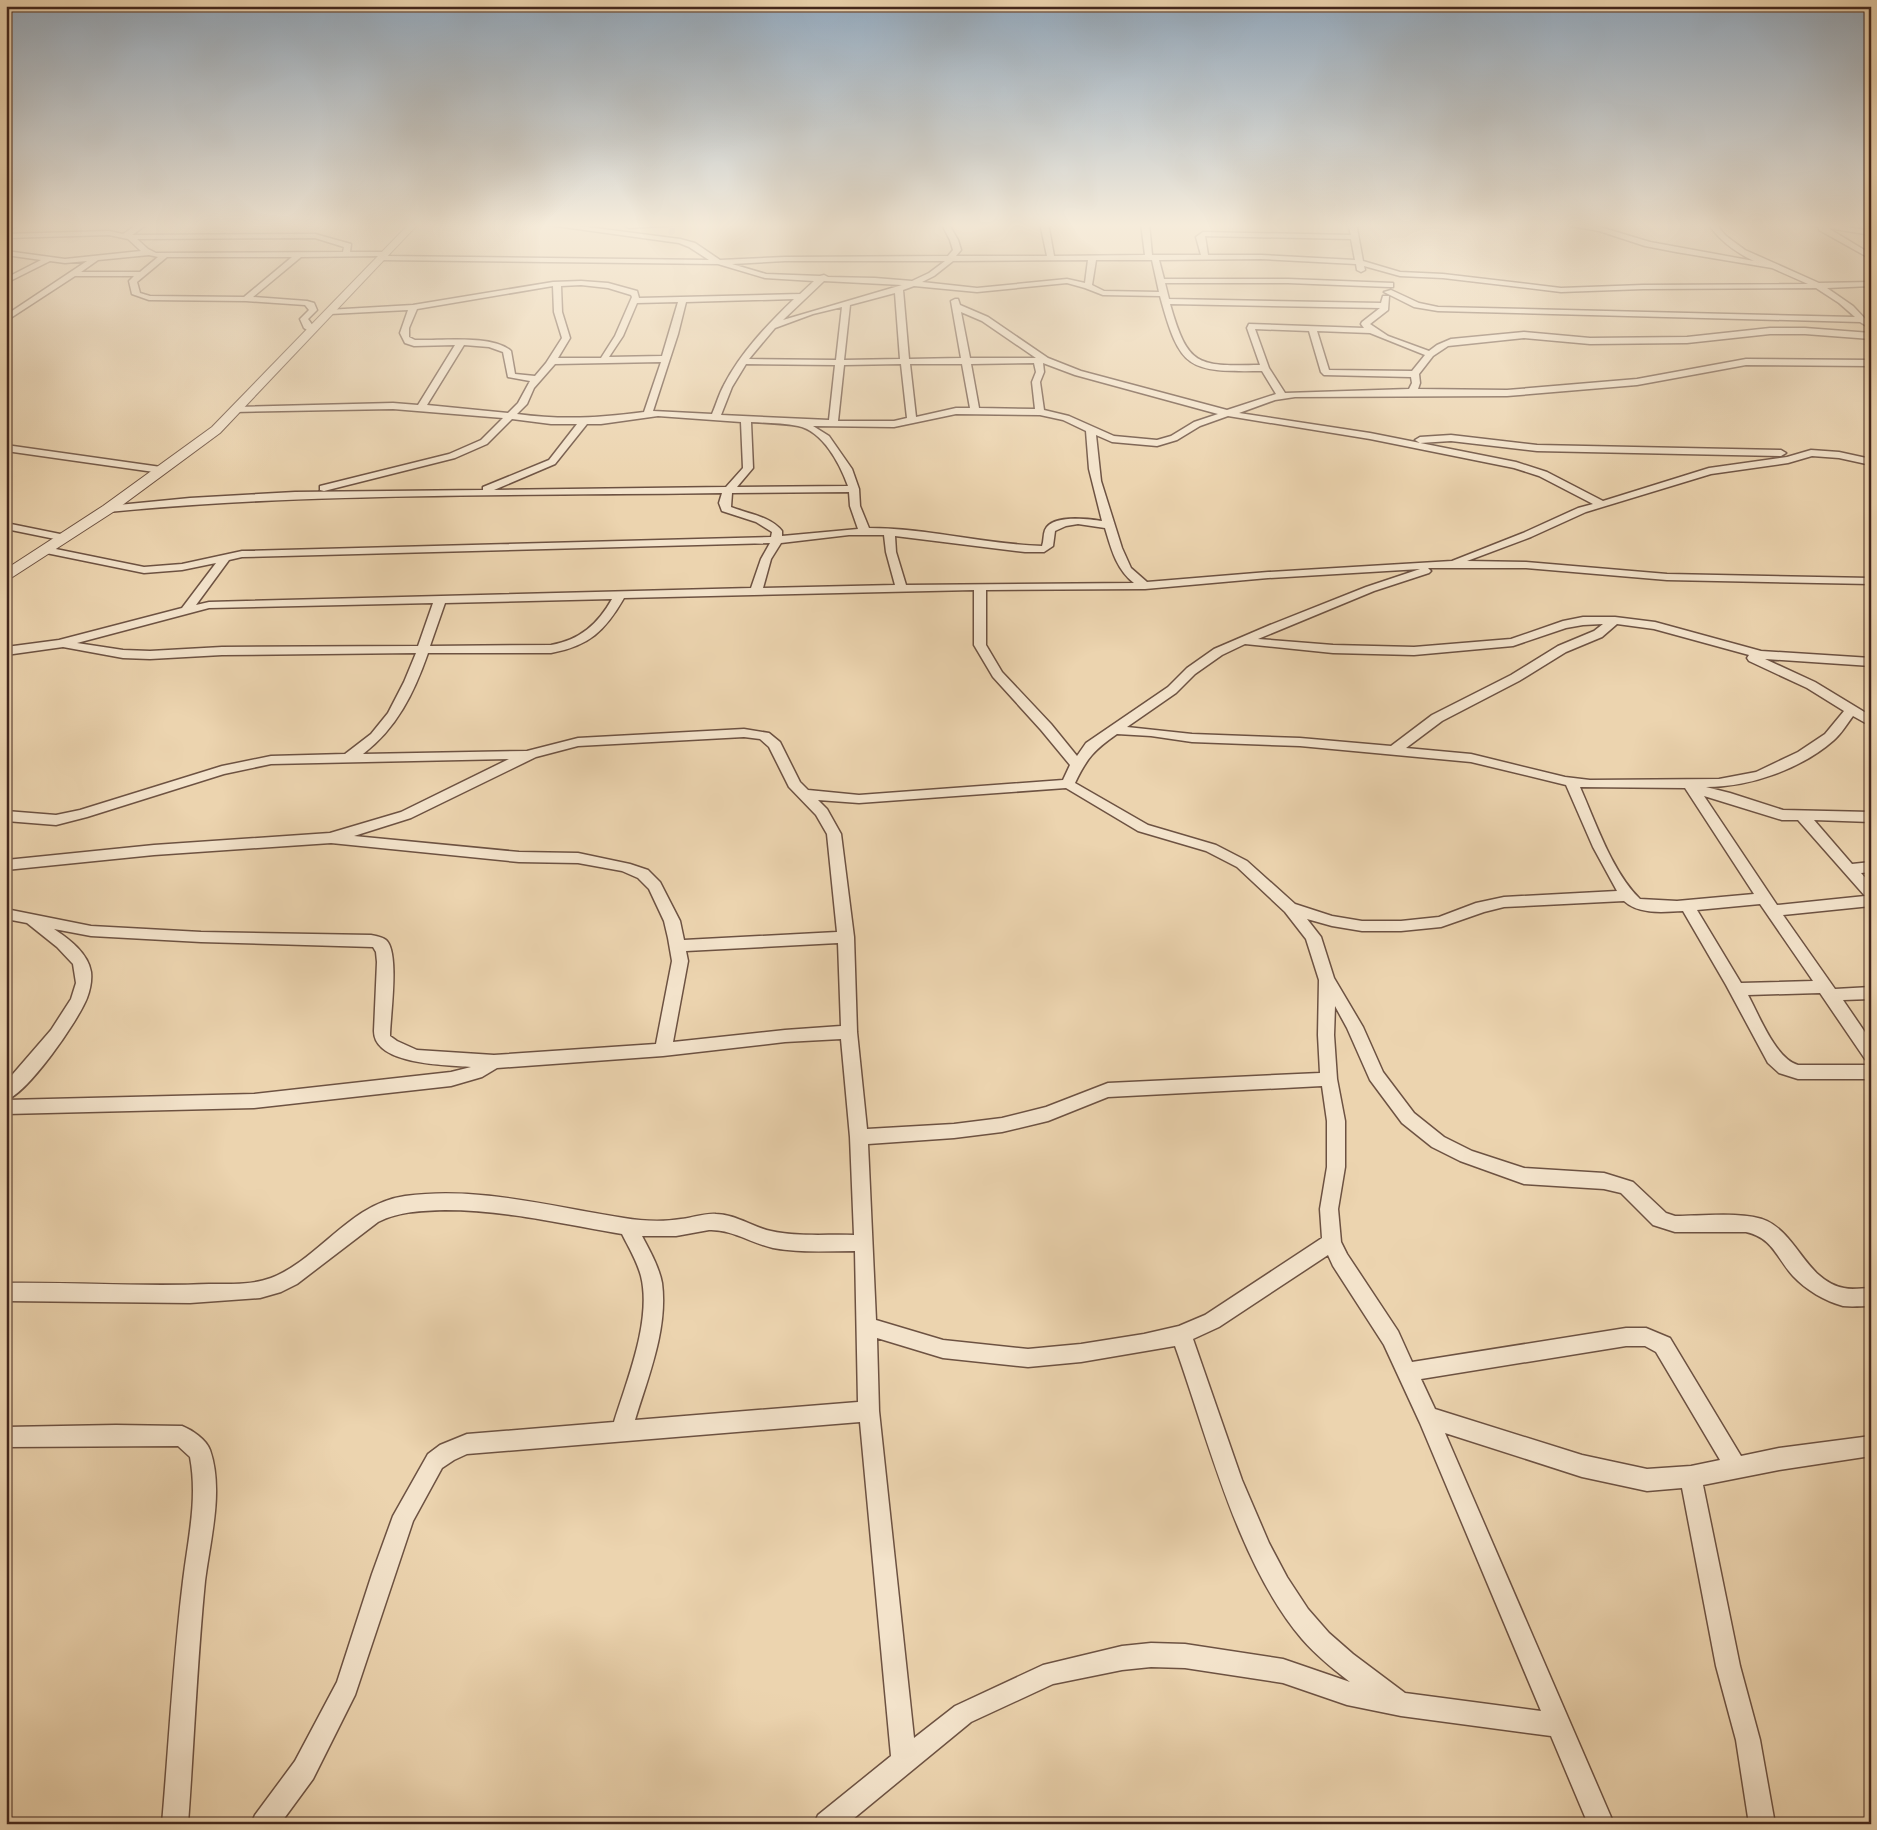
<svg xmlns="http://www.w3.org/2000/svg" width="1877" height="1830" font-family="'EB Garamond',serif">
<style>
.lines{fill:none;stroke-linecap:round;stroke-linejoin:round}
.minor-casing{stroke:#6d5242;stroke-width:3}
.tertiary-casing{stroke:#6d5242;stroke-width:2}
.minor{fill:#f3e3cb;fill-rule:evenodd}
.tertiary{fill:#f3e3cb;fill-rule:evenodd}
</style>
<rect width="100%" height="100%" fill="#ecd4af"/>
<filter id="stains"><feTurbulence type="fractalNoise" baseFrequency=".004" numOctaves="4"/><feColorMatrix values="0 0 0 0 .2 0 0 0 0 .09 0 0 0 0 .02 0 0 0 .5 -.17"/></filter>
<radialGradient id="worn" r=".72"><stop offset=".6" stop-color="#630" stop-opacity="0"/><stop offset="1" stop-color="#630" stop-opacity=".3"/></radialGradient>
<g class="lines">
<g class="minor-casing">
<path id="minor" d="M12,223H20L6,233V227Z
M140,223H149L132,235L315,234L351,244L350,252H385L389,254L387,256L709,260L689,247L679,243L534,223H556L680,239L695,243L720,260L785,257L948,256L953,250L950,240L941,223H948L958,240L961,250L956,256H1047L1040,223H1048L1054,256L1145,255L1141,223H1149L1152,255H1201L1196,237L1203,232L1351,235L1348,223H1356L1363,261L1400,272L1443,274L1561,288L1643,285L1808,284L1772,268L1676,252L1645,246L1599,231L1555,223H1575L1600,227L1650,242L1754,261C1737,253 1723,243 1711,228V223H1719V228L1726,236L1745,250L1819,283L1871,282V286L1827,288L1853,306L1869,323L1865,325L1860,322L1438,311L1414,307L1384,292L1391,290L1419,303L1438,307L1855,317L1839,303L1816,288L1643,289L1561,292L1443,278L1400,276L1364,266L1365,270L1361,272L1357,270L1356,264L1261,259L1159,260L1164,279H1288L1393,283V287H1390L1288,283H1165L1169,299L1381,303L1383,296H1389L1388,310L1370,324L1388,336L1429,351L1437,345L1451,339L1524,332L1590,338L1687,337L1770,328H1805L1871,333V339L1805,334H1770L1687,343L1590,344L1524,338L1448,346L1433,356L1419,374L1420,383L1418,389L1507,390L1637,379L1746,359L1871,360V366L1746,365L1637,385L1507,396L1295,397L1275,400L1239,413L1370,433L1516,462L1547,472L1603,501L1709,468L1787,457L1811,450L1839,452L1871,459V465L1839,458L1812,456L1788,463L1711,474L1586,512L1531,537L1467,561L1526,562L1667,574L1871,578V584L1667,580L1526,568H1428L1431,571L1429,573L1374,591L1258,639L1333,645L1414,647L1511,639L1563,621L1583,617H1615L1655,622L1761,651L1871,658V666L1765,659L1815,682L1871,716V726L1853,716C1847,724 1841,734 1834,740C1801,769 1750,787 1706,787L1730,793L1783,810L1871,812V822L1814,820L1852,864L1871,862V872L1861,873L1871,884V906L1783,915L1835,989L1871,987V999L1843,1000L1871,1041V1060L1865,1059L1820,993L1748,995C1759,1015 1775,1058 1798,1065H1871V1079H1798L1779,1073L1768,1063L1726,985L1683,911C1664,912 1639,915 1624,901L1504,907L1484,912L1441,927L1401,931H1362L1332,926L1307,919L1321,937L1334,978L1363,1027L1383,1072L1414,1113L1444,1137L1472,1151L1524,1168L1604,1173L1633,1182L1666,1213L1675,1216C1699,1216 1746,1211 1767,1221C1798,1236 1807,1281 1844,1288C1852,1290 1862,1288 1871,1288V1306C1862,1306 1852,1307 1843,1306C1825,1301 1806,1290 1793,1276C1776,1257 1773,1238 1746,1232H1675L1653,1225L1621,1193L1604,1189L1524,1184L1460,1161L1432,1147L1402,1123L1370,1080L1347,1028L1335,1006L1334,1035L1337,1079L1345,1121V1167L1338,1209L1341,1242L1347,1254L1398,1331L1412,1362L1626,1328H1646L1670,1338L1741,1456L1779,1448L1871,1436V1456L1779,1470L1703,1485L1740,1666L1760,1740L1775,1824H1749L1736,1740L1716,1666L1682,1488L1647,1491L1582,1477L1445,1433L1614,1824H1588L1551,1736L1401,1716L1347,1705L1283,1683L1185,1668L1151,1667L1122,1670L1053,1684L971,1722L847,1824H814L818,1815L891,1756L860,1422L467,1454L454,1460L442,1468L413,1521L355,1695L313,1779L280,1824H251L255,1815L295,1761L337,1682L372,1574L393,1516L428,1454L440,1445L467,1434L614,1422C627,1380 652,1320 641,1276C637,1261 629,1248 622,1234C563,1224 506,1210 445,1210C421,1211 400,1211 378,1222L297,1284L281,1292L260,1298L190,1303L6,1301V1283C74,1282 142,1287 209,1284C229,1284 252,1285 271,1278C320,1259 349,1204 405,1196C479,1186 552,1207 624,1218C642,1221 663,1222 681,1219C693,1218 704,1213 716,1214C735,1214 752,1227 771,1231C798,1237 827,1234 854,1235L850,1137L841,1039L785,1042L663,1056L497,1068L482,1077L451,1086L254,1108L6,1114V1100L254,1094L451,1072L471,1067C446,1065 374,1065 374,1031L377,962L376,952L373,947L201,942L91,936L54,929C69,939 88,953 91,972C92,981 90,990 87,998C78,1021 28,1093 6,1100V1082L51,1030L71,999L76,983L73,964L57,947L27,923L6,919V909L91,926L201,932L371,935C376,936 382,937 386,940C400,952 390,1017 390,1036L397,1041L417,1050L494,1055L656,1044L672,961L668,938L664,921L649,889L638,878L622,871L578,863L519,862L331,843L154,855L6,870V860L154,845L330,833L401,812L509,759L271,764L224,774L87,817L56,825L6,821V811L56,815L80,810L222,766L271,756L345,754L371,734L388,713L404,682L416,653L222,655L150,659L123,658L63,647L6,655V647L59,640L182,608L216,563L182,570L144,573L46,553L41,550L46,547L144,567L182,564L242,551L771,537L772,532L756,522L722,511L719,503L722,493C517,496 312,492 108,512L103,509L108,506L190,498L295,492L483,490V487L549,460L577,424H551L512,419L487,444L455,458L324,491L320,490V486L449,454L481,440L503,418L393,409L233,412V408L236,407L393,403L418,405L455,345L414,346L405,343L400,333L408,310L330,314H327V310L413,305L553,282L581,281L608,283L637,291L639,298L800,294L814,281L765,278L718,264L382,260L378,258L380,256L301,257L253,297L307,301L314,303L317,310L308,319L316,330L312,333L304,328L300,319L309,310L305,305L246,301L149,300L132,294L129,281L134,276H75L6,321V315L87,261L65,263L50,261L6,283V278L41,260L6,255V251L65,259L141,251L128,239L109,235L6,238V234L109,231L123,234ZM1205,236L1351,239L1355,260L1261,255H1208ZM315,238L344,247L343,252L156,253L148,249L137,239ZM149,255L158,257L140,272H81L98,260ZM167,257H292L244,297L150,296L140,293L137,282ZM1088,260L1085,283L1067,279L977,288L922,282L934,276L953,261ZM1096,260H1152L1159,292L1104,291L1092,285ZM785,261H945L929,273L912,281L875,278L828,277L824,275L820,276L766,274L732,264ZM824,281L902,285L783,320ZM1067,283L1085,288L1103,295L1160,296C1180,370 1188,372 1262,371L1276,394L1227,410L1081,371L1048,358L988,317L960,305L958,299H955L951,301L961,358L909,359L903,290L914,286L977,292ZM581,285L608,288L631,295L632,297L615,336L601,358H558L570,338L562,312L561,286ZM553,286L554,312L562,338L546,363L535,376L515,374L511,351C493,334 439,341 415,340L409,337V328L417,309ZM895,293L900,359L844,360L850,305ZM794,299C768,324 741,352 724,385C719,394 716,405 712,414L653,411L678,334L686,302ZM678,302L662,356L609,357L623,336L637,303ZM1170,304L1380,308L1362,322L1361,324L1364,328L1249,324L1247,328L1260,365C1197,366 1188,367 1170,304ZM842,307L836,360L749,359L775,328L813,314ZM961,312L982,321L1036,358H970ZM1255,329L1309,331L1321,372L1324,375L1411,377L1412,383L1409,389L1285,393L1269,368ZM1317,331L1370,333L1425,355L1412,371L1329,370ZM464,345L489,347L503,352L508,377L530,381L518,403L508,413L427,405ZM661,362L644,412C599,418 562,420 517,414L527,404L534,388L555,364ZM1034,363L1036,372L1032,382L1035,409L979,408L971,364ZM1043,363L1075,375L1218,414L1194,422L1171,436L1157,440L1114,436L1069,416L1044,410L1040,382L1044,372ZM746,364L835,365L829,420L721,415L732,387ZM901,364L907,418L894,421H838L844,365ZM910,364H962L970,408H956L916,417ZM956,414L1040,415L1063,420L1086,431L1089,469L1102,521C1089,519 1052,514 1045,530C1043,535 1044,541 1042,546C983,544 927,528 869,528L860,506L859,489L852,469L829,436L813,426L894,427ZM658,416L741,422L743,468L726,487L494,490L555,464L587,424H601ZM1228,416L1370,439L1514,468L1539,476L1593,504L1578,508L1523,533L1452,561L1268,572L1147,582L1131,568L1122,548L1101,481L1096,435L1112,442L1157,446L1177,440L1200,426ZM751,422C766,423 783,423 798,426C823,431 840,464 848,486L737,487L753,468ZM849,492L850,506L858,529L782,536V531C770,516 748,514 731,507L732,493ZM1078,524L1105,528C1111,548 1116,569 1134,583L906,585L896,552L895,536L1025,552H1044L1053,546L1055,531L1066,526ZM849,535H884L886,552L895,585L763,588L771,559L781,543ZM770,543L761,559L751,588L209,602L196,605L229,560L242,557ZM1420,569L1366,587L1270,625L1214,649L1187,668L1168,687L1086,743L1077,756L1051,724L1002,672L986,645V590L1145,589L1268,578ZM974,590V645L993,677L1041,730L1070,765L1063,780L859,795L808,790L800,782L780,742L769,733L744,729L578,738L527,751L363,754C397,728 414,693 428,653H551C589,646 605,631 624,598ZM612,599C598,624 580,640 551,645L430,646L445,603ZM433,603L418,646L222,647L150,651L123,650L77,643L209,608ZM1603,624L1594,631L1558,646L1511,675L1432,715L1391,746L1300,738L1192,734L1127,727L1176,693L1195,674L1222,655L1245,644L1333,653L1414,655L1513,646L1566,628L1583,625ZM1617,624L1654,629L1749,655L1747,658L1749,661L1807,688L1844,711L1825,734L1798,752L1756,772L1719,779L1590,780L1565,777L1471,754L1406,748L1442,721L1519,681L1566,652L1602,637ZM1117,734L1151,736L1192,742L1300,746L1471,762L1566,785L1593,847L1617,891L1504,897L1476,903L1439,917L1401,921H1362L1332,916L1295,904L1247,861L1216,845L1148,825L1075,783C1087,758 1094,750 1117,734ZM744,737L760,739L769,747L789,787L816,815L827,834L837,932L684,940L680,921L660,882L648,870L630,864L578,853L519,852L354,836L411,818L536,757L578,746ZM1580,787L1685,788L1754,894L1677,901L1640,899C1612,872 1596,823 1580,787ZM1066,788L1138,831L1206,851L1237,867L1285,912L1306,939L1319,980L1318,1035L1320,1073L1108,1083L1046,1107L1002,1118L954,1124L867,1129L857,1032L854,937L841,834L827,809L818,800L859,803ZM1704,796L1782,820H1798L1865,896L1777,905ZM1760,904L1813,981L1741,983L1697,910ZM838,943L841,1026L785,1030L673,1042L688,961L686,951ZM1322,1086L1327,1121V1167L1320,1209L1322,1238L1205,1315L1179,1326L1144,1334L1081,1344L1028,1349L943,1340L876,1320L868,1144L954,1138L1002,1132L1048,1121L1108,1097ZM709,1230C731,1229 751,1243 773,1248C800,1253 828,1251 855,1251L858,1402L635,1420C648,1377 668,1329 662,1283C659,1267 650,1251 642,1236H676ZM1328,1255L1333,1266L1384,1345L1420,1423L1541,1711L1405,1693L1353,1654L1329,1633L1308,1609L1287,1577L1269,1543L1242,1480L1193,1339L1219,1327ZM877,1338L943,1358L1028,1367L1081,1362L1175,1346C1208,1438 1238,1564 1302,1639C1316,1655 1333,1669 1350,1682L1283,1659L1185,1644L1151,1643L1122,1646L1043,1665L955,1706L914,1738L879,1411ZM1626,1346H1645L1656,1352L1720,1460L1691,1466L1647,1469L1582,1455L1435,1409L1421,1379Z
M639,223H684L681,225L629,228L625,226Z
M1805,223H1823L1871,231V235L1828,228L1871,254V259L1819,230V227Z
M1451,435L1537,445L1781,450L1786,453L1781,456L1537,451L1451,441L1420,443L1415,440L1420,437Z
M6,445L161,467L166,470L161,473L6,451Z
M6,523L65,535L70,538L65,541L6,529Z
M116,1425L182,1426C192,1430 206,1439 210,1450C224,1490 210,1541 205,1581C197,1662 194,1743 188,1824H162C169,1743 173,1662 183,1581C188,1539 198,1499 190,1457L178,1446L6,1447V1427Z"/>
</g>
<g class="tertiary-casing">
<path id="tertiary" d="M410,223H419L220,433L113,512L11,578L6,579V569L103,506L212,427Z"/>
</g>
<use href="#minor" class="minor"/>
<use href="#tertiary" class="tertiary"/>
</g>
<linearGradient id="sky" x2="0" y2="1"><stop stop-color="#93a9bd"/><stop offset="0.47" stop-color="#f6ecdb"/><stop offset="1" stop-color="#f6ecdb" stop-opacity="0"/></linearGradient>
<rect width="1877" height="479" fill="url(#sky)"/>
<rect width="1877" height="1830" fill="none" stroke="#ecd4af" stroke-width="25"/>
<rect x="8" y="8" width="1862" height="1815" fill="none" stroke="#43271d" stroke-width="2.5"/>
<rect x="12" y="12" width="1852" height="1805" fill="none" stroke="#43271d"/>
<rect width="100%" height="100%" filter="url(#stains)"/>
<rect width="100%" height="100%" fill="url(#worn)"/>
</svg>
